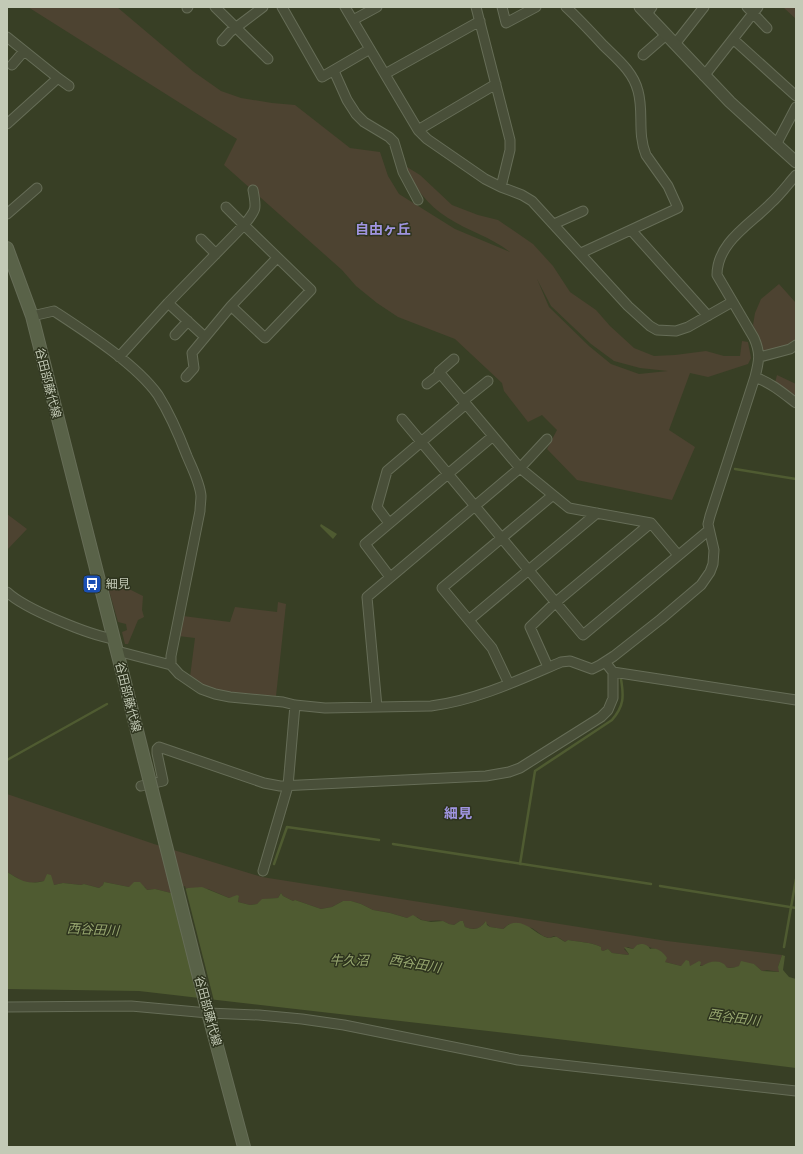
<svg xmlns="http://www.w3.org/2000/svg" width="803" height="1154" font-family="'IBM Plex Sans','Noto Sans JP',sans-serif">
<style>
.green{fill:#4d4331;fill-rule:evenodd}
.water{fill:#4f5b31}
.pier{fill:#383f25}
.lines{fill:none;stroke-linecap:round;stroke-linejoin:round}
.stream{stroke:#4f5b31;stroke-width:2.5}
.minor-casing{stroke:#666d57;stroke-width:11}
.tertiary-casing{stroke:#666d57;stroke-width:13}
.secondary-casing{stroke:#666d57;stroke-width:14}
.minor{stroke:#494f39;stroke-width:9}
.tertiary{stroke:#494f39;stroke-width:11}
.secondary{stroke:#596248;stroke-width:12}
.secondary-bridge-casing{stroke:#666d57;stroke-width:14;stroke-linecap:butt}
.secondary-bridge{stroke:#596248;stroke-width:12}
.labels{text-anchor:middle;stroke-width:3;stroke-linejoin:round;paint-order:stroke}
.street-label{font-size:12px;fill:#c3cab6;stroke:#2e341e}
.poi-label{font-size:12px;fill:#c3cab6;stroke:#2e341e;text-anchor:start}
.water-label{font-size:13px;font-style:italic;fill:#98a870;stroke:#2e341e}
.quarter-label{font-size:14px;font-weight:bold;fill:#a095e1;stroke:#2e341e}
</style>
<rect width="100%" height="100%" fill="#383f25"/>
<path class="green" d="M28,7H117L194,72L221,91L241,98L272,103L295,105L350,148L380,152L388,176L399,194L455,229L510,252C491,237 468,231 448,218C428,206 413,185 402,164L420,175L452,205L478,215L498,220L533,244L553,266L570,292L596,310L610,326L634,348L654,356L675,355L706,351L724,356H740L742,341L748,342L751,358L748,364L708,377L690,373L669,430L695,447L672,500L577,480L547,449L557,430L542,415L528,422L504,391L502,383L455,339L398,317L377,303L356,286L342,270L224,165L237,139ZM537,279L551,306L591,344L614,361L640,368L668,371L639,374L611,364L589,346L549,307Z
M783,7H796V19Z
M779,284L796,303V341L791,345L764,353L753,325L755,313L761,299Z
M777,375L796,384V399L775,383Z
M7,514L27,529L7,550Z
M119,584L143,596L142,610L144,617L138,620L128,644H125L122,632L127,630L126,624L118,622L108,587Z
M278,602L286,604L276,696L218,691L205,686L190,677L195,638L178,636L183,616L230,622L235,607L277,612Z
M7,794L154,844L262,877L667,941L782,955L778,967L780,971L779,972L767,970L762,971L754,964C748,965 732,968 728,968C723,967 727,967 723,964C716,959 708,963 702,966L696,963L692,966H690L689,964L681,966L665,962C664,947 650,949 639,944L633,949L628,947L624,949L629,954L628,955L612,953L608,949L603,951L601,950V947C590,942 579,942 568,940L565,942L561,939L554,936L549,938L543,936L532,928L509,924L503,929L490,927L485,922C480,930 473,930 465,927L463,921H460L454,925C449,925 446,922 442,921C433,919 425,924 417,917L407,918L390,913L373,910L361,904L351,901H343L332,907L321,909L295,900L293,901L283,896L281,893L278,898L266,899L257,904L250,905L238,902L239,896L229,898L208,889L188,888L171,893L155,889L146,890L145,887H129L104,882L103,885L99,888L84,884L81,885L63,883L54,885L44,881L32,883L24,882L7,872Z"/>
<path class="water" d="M321,524L337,534L333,539L320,526Z
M7,872C22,881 27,885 44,881L47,874L51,875L54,885L63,883L81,885L84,884L99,888L103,885L104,882L129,887L134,882H140L147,890L155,889L171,893L188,888L202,887L229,898L237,895L239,896L238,902L250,905L257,904L262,899L278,898L281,893L283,896L293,901L295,900L321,909L332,907L343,901H351L361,904L373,910L390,913L407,918L413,915L421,920L431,922L443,921L449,924L454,925L460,921H463L465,927C475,931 480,929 486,921L487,925L490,927L503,929C505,928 507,925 510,924C525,918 537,936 548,938C551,938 554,936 557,937L565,942L568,940C579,942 590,942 601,947V950L603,951L608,949L612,953L628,955L629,954L624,947L633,949L637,945C641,943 648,944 650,949C657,947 663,952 667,958L665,962L681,966L686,960L689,961L690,966L699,961L701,962L700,966H702C708,962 717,959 724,964C727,967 725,967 729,968C732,968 736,967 739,966L741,961L754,964L762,971L779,972L778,967L782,955L785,956L783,970L789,977L796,979V1068L557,1039L139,991L7,989Z"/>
<path class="pier" d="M185,886L214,1001L199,1000L172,890Z"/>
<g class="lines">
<path class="stream" d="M735,469L796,479
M7,760L107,704
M393,844L651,884
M274,864L287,827L379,840
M520,864L535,771L612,720C624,706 624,697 621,679
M660,886L796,908
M784,947L796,879"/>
<g class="minor-casing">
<path id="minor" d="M215,7L268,59
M282,7L322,77L370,49
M345,7L418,130L427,139L485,179L501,187L522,195L532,201L628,306L650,326L657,330L676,331L688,327L732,302
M476,7L510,140V150L501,187
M502,7L506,23L536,7
M566,7C579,19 591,32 603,45C616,58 633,71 638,91C644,112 637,133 646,155L668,186L678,208L581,253
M747,7L767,28
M187,8L188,7
M647,14L652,7
M353,20L377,7
M7,37L58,78L7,124
M733,39L796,96
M222,41L230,32L263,7
M675,44L704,7
M643,55L666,35
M12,65L24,51
M334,71L347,100L356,114L364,122L389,137L394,142L403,172L418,200
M385,74L480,21
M704,76L758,7
M58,78L69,86
M418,130L496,84
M776,145L796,107
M226,207L244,225C256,210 257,210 253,190
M7,214L37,188
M554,224L583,211
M631,230L708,316
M201,239L216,254
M168,303L205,337
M231,306L277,258
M32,316L54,311C86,332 136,364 158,395C170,414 179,435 187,456C192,468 200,483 201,496C201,501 200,506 200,511L171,656V665
M175,335L188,321
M119,357L168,303L244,225L311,290L265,338L231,306L192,353L194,368L186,377
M760,357L790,349L796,345
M454,359L439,372L520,468L553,495L569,508L651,523L678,555
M755,377C771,383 783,393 796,403
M427,384L441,373
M463,401L488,381
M402,419L583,635L709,530
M389,523L377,507L387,471L466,404
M390,577L365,544L493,436
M7,592C25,609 89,635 114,639
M469,620L597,513
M117,651L171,665L179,674L201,689L215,694L230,697L283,702L295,705L325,708L431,706C477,700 519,680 561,662L570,661L592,669L600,665L614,656L661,619L701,585L710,572L713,564L714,550L708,524L710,516L755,377C759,361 761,354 754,338L717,275C717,242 751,224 771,203C780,195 788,184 796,175
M548,667L530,627L556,602L651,523
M613,672L796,700
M509,684L492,648L442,588L553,495
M377,707L367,597L520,468L547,439
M141,786L163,781L157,753V749L159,747L264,783L280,786L486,776L509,772L520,768L601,717L608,710L613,698V672L605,662
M263,871L288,786L295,705
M7,1007L131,1006L208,1013L259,1015L302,1019L344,1025L518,1060L796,1091"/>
</g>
<g class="tertiary-casing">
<path id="tertiary" d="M640,7L730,102L796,162"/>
</g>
<g class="secondary-casing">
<path id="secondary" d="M7,248L32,316L124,679
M206,1005L244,1147"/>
</g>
<use href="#minor" class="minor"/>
<use href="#tertiary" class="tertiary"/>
<use href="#secondary" class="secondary"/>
<g class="secondary-bridge-casing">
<path id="secondary-bridge" d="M124,679L206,1005"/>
</g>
<use href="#secondary-bridge" class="secondary-bridge"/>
</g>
<defs>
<g id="bus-square" transform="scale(1)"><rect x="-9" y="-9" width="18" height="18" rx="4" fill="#1a4fb4" stroke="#2e341e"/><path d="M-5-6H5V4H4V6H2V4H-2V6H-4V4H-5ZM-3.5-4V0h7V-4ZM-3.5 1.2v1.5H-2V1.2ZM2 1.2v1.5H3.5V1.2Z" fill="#fff"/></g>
</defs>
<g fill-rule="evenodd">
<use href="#bus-square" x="92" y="584"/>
</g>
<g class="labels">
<g class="street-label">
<text transform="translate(48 383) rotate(76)" y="4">谷田部藤代線</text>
<text transform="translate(128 697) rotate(76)" y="4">谷田部藤代線</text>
<text transform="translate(208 1011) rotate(75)" y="4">谷田部藤代線</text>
</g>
<g class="poi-label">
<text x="106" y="588">細見</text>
</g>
<g class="water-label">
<text transform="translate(93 929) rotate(3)" y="5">西谷田川</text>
<text x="349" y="965">牛久沼</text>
<text transform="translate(415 963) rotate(10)" y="5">西谷田川</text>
<text transform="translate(734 1017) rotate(8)" y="5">西谷田川</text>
</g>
<g class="quarter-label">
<text x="383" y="234">自由ヶ丘</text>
<text x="458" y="818">細見</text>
</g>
</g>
<rect width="803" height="1154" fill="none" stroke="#c3cab6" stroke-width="16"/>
</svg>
